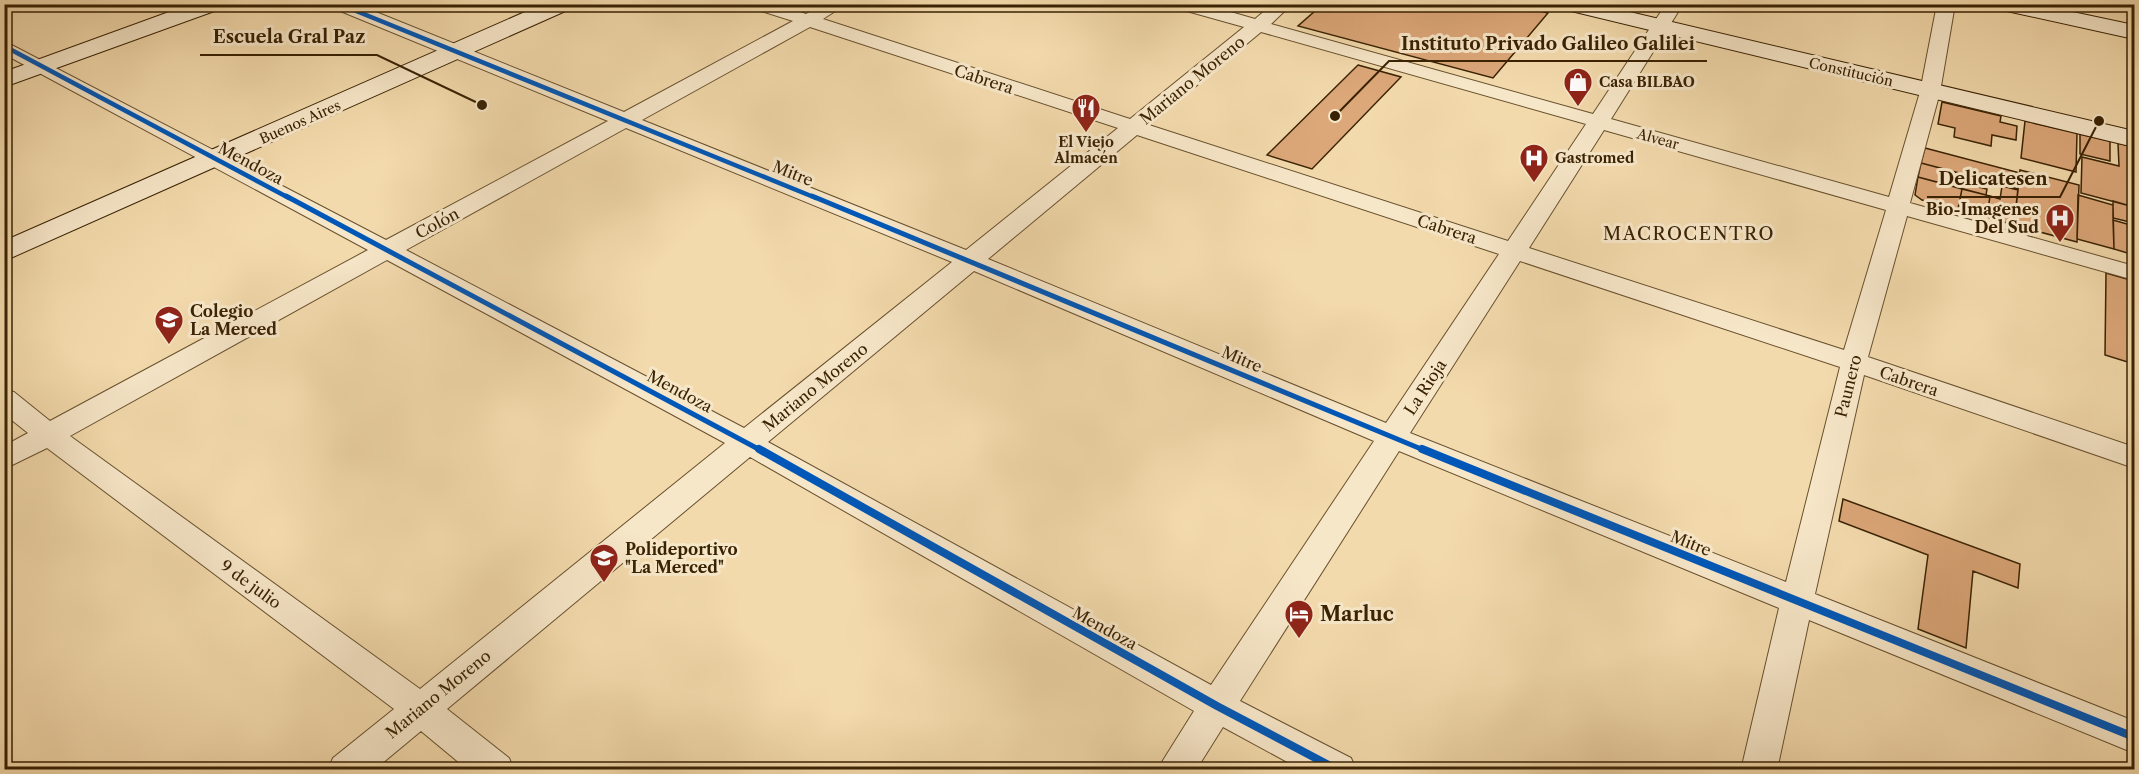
<svg xmlns="http://www.w3.org/2000/svg" width="2139" height="774" font-family="'Libre Caslon Text',serif">
<style>
.building{fill:#dca779;stroke:#392203;stroke-width:1.5}
.lines{fill:none;stroke-linecap:round;stroke-linejoin:round}
.street-casing{stroke:#68502d;stroke-width:2}
.secondary-casing{stroke:#392203;stroke-width:2}
.street{fill:#f7e7c9;fill-rule:evenodd}
.secondary{fill:#f7e7c9;fill-rule:evenodd}
.cycleway-far2-casing{stroke:#f7e7c9;stroke-width:8}
.cycleway-far1-casing{stroke:#f7e7c9;stroke-width:9}
.cycleway-casing{stroke:#f7e7c9;stroke-width:11}
.cycleway-far2{stroke:#0057b8;stroke-width:4.5}
.cycleway-far1{stroke:#0057b8;stroke-width:5}
.cycleway{stroke:#0057b8;stroke-width:8}
.labels{text-anchor:middle;stroke-width:6;stroke-linejoin:round;paint-order:stroke}
.far-street-label{font-size:14px;fill:#392203;stroke:#f7e7c9}
.far-poi-label{font-size:14px;font-weight:bold;fill:#392203;stroke:#f7e7c9;text-anchor:start}
.street-label{font-size:16px;fill:#392203;stroke:#f7e7c9}
.poi-label{font-size:16px;font-weight:bold;fill:#392203;stroke:#f7e7c9;text-anchor:start}
.neighbourhood-label{font-size:18px;letter-spacing:1.5px;fill:#392203;stroke:#f7e7c9}
.near-poi-label{font-size:20px;font-weight:bold;fill:#392203;stroke:#f7e7c9;text-anchor:start}
.leader{fill:none;stroke:#392203;stroke-width:2}
.callout-dot{fill:#392203;stroke:#f7e7c9;stroke-width:2}
.callout-label{font-size:18px;text-anchor:middle;font-weight:bold;fill:#392203;stroke:#f7e7c9;stroke-width:6;stroke-linejoin:round;paint-order:stroke}
</style>
<rect width="100%" height="100%" fill="#f3daac"/>
<filter id="stains"><feTurbulence type="fractalNoise" baseFrequency=".00333" numOctaves="4"/><feColorMatrix values="0 0 0 0 .2 0 0 0 0 .09 0 0 0 0 .02 0 0 0 .5 -.17"/></filter>
<radialGradient id="worn" r=".72"><stop offset=".6" stop-color="#630" stop-opacity="0"/><stop offset="1" stop-color="#630" stop-opacity=".3"/></radialGradient>
<path class="building" d="M1323,4H1512L1548,13L1493,78L1298,26Z
M1358,65L1401,77L1312,169L1267,155Z
M1942,102L2001,116L2000,122L2017,126L2016,140L1992,135L1991,146L1954,137L1955,128L1938,124Z
M2025,121L2077,133L2076,172L2021,158Z
M2080,134L2110,141V161L2080,154Z
M2118,143L2134,147V207L2081,193L2082,157L2119,166Z
M1925,148L2020,173L2018,189L1921,163Z
M1921,163L1971,176L1970,185L1987,189L1986,195L1918,177Z
M2020,170L2079,185L2077,242L2014,225Z
M1918,177L1962,189L1958,209L1922,200L1915,195Z
M2002,186L2018,190L2014,225L1987,217L1990,196L2000,199Z
M1962,189L1990,196L1987,217L1958,209Z
M2078,195L2113,205L2114,249L2077,239Z
M2113,201L2134,207V223L2113,218Z
M2113,220L2134,226V255L2114,249Z
M2106,273L2134,281V364L2105,355Z
M1843,499L2020,564L2018,588L1973,571L1966,648L1918,629L1928,555L1839,521Z"/>
<g class="lines">
<g class="street-casing">
<path id="street" d="M331,4H356L624,112L793,21L752,8L750,4H777L806,14L824,4H846L823,19L1130,119L1244,27L1176,8L1174,4H1203L1255,19L1273,4H1292L1271,24L1593,114L1666,4H1683L1611,119L1889,197L1920,92L1937,4H1955L1940,92L1910,203L2134,266V280L1907,216L1868,357L2134,447V468L1864,375L1815,594L2134,721V753L1809,620L1777,770H1741L1779,608L1399,451L1240,701L1351,758L1356,770H1302L1223,727L1196,770H1157L1194,711L750,457L447,709L509,758L514,770H468L421,731L374,770H328L333,758L394,709L47,448L4,469V446L28,433L4,414V390L14,392L50,421L368,250L4,54V41L386,240L608,121L333,8ZM810,27L1118,128L966,250L642,120ZM1261,32L1586,124L1508,241L1149,125ZM626,128L952,262L744,428L406,250ZM1604,130L1886,210L1844,350L1529,248ZM1137,135L1499,254L1386,423L988,259ZM387,260L725,443L420,689L70,436ZM1520,261L1840,367L1786,582L1410,433ZM974,271L1374,441L1211,685L768,442Z"/>
</g>
<g class="secondary-casing">
<path id="secondary" d="M191,4H222L220,9L4,87V72Z
M543,4H572L570,9L4,261V241Z
M1557,4H1596L2134,131V147L1567,10L1559,9Z
M1992,4H2035L2134,25V39L2002,10L1994,9Z"/>
</g>
<use href="#street" class="street"/>
<use href="#secondary" class="secondary"/>
<g class="cycleway-far2-casing">
<path id="cycleway-far2" d="M339,4L816,198
M4,46L289,198"/>
</g>
<g class="cycleway-far1-casing">
<path id="cycleway-far1" d="M286,196L762,451
M812,196L1426,451"/>
</g>
<g class="cycleway-casing">
<path id="cycleway" d="M759,449L1217,706L1338,770
M1422,449L2134,737"/>
</g>
<use href="#cycleway-far2" class="cycleway-far2"/>
<use href="#cycleway-far1" class="cycleway-far1"/>
<use href="#cycleway" class="cycleway"/>
</g>
<defs>
<g id="shop-pin" transform="scale(1.5)"><path d="M0 17L-7.5 6A9.5 9.5 0 1 1 7.5 6Z" fill="#8f2418" stroke="#f7e7c9"/><path d="M-5-2.5h2.3a2.7 3.5 0 0 1 5.4 0H5L5.5 6h-11ZM-1.5-2.5h3a1.5 2.3 0 0 0-3 0Z" fill="#fff"/></g>
<g id="restaurant-pin" transform="scale(1.5)"><path d="M0 17L-7.5 6A9.5 9.5 0 1 1 7.5 6Z" fill="#8f2418" stroke="#f7e7c9"/><path d="M-5-6h1v4h1v-4h1v4h1v-4h1v5L-1.5 .5V6h-2V.5L-5-1ZM5-6V6H3V1.5H1.5Q1.5-4 5-6Z" fill="#fff"/></g>
<g id="hospital-pin" transform="scale(1.5)"><path d="M0 17L-7.5 6A9.5 9.5 0 1 1 7.5 6Z" fill="#8f2418" stroke="#f7e7c9"/><path d="M-5-5h3v3.5h4V-5h3V5h-3V1.5h-4V5h-3Z" fill="#fff"/></g>
<g id="school-pin" transform="scale(1.5)"><path d="M0 17L-7.5 6A9.5 9.5 0 1 1 7.5 6Z" fill="#8f2418" stroke="#f7e7c9"/><path d="M0-5L7-2L0 1L-7-2ZM-4 1L0 2.5L4 1V4Q0 6-4 4Z" fill="#fff"/></g>
<g id="hotel-pin" transform="scale(1.5)"><path d="M0 17L-7.5 6A9.5 9.5 0 1 1 7.5 6Z" fill="#8f2418" stroke="#f7e7c9"/><path d="M-6-4.5h1.5V1H6V5H4.5V3h-9V5H-6ZM-4 0a1.8 1.8 0 1 1 3.6 0ZM.5 0V-2.5h3Q6-2.5 6 0Z" fill="#fff"/></g>
</defs>
<g fill-rule="evenodd">
<use href="#shop-pin" x="1578" y="82"/>
<use href="#restaurant-pin" x="1086" y="108"/>
<use href="#hospital-pin" x="1534" y="158"/>
<use href="#hospital-pin" x="2060" y="218"/>
<use href="#school-pin" x="169" y="320"/>
<use href="#school-pin" x="604" y="558"/>
<use href="#hotel-pin" x="1299" y="614"/>
</g>
<g class="labels">
<g class="far-street-label">
<text transform="translate(1851 72) rotate(13)" y="5">Constitución</text>
<text transform="translate(300 122) rotate(-24)" y="5">Buenos Aires</text>
<text transform="translate(1658 139) rotate(16)" y="5">Alvear</text>
</g>
<g class="far-poi-label">
<text x="1599" y="87">Casa BILBAO</text>
<text x="1086" y="147" text-anchor="middle">El Viejo<tspan x="1086" dy="16">Almacén</tspan></text>
<text x="1555" y="163">Gastromed</text>
</g>
<g class="street-label">
<text transform="translate(984 79) rotate(18)" y="6">Cabrera</text>
<text transform="translate(1192 80) rotate(-39)" y="6">Mariano Moreno</text>
<text transform="translate(251 163) rotate(28)" y="6">Mendoza</text>
<text transform="translate(793 173) rotate(22)" y="6">Mitre</text>
<text transform="translate(437 223) rotate(-28)" y="6">Colón</text>
<text transform="translate(1447 229) rotate(18)" y="6">Cabrera</text>
<text transform="translate(1242 359) rotate(23)" y="6">Mitre</text>
<text transform="translate(1909 381) rotate(19)" y="6">Cabrera</text>
<text transform="translate(1848 386) rotate(-76)" y="6">Paunero</text>
<text transform="translate(815 387) rotate(-39)" y="6">Mariano Moreno</text>
<text transform="translate(1425 387) rotate(-57)" y="6">La Rioja</text>
<text transform="translate(680 391) rotate(28)" y="6">Mendoza</text>
<text transform="translate(1691 543) rotate(22)" y="6">Mitre</text>
<text transform="translate(251 584) rotate(36)" y="6">9 de julio</text>
<text transform="translate(1105 628) rotate(29)" y="6">Mendoza</text>
<text transform="translate(438 694) rotate(-39)" y="6">Mariano Moreno</text>
</g>
<g class="poi-label">
<text x="2039" y="215" text-anchor="end">Bio-Imagenes<tspan x="2039" dy="18">Del Sud</tspan></text>
<text x="190" y="317">Colegio<tspan x="190" dy="18">La Merced</tspan></text>
<text x="625" y="555">Polideportivo<tspan x="625" dy="18">"La Merced"</tspan></text>
</g>
<g class="neighbourhood-label">
<text x="1689" y="240">MACROCENTRO</text>
</g>
<g class="near-poi-label">
<text x="1320" y="621">Marluc</text>
</g>
</g>
<path class="leader" d="M482 105L377 55H200M1335 116L1389 61H1707M2099 121L2060 197H1927"/>
<g class="callout-dot">
<circle cx="482" cy="105" r="6"/>
<circle cx="1335" cy="116" r="6"/>
<circle cx="2099" cy="121" r="6"/>
</g>
<g class="callout-label">
<text x="289" y="43">Escuela Gral Paz</text>
<text x="1548" y="50">Instituto Privado Galileo Galilei</text>
<text x="1993" y="185">Delicatesen</text>
</g>
<rect width="2139" height="774" fill="none" stroke="#f3daac" stroke-width="24"/>
<rect x="6" y="6" width="2127" height="762" fill="none" stroke="#392203" stroke-width="3"/>
<rect x="12" y="12" width="2115" height="750" fill="none" stroke="#392203" stroke-width="1.5"/>
<rect width="100%" height="100%" filter="url(#stains)"/>
<rect width="100%" height="100%" fill="url(#worn)"/>
</svg>
